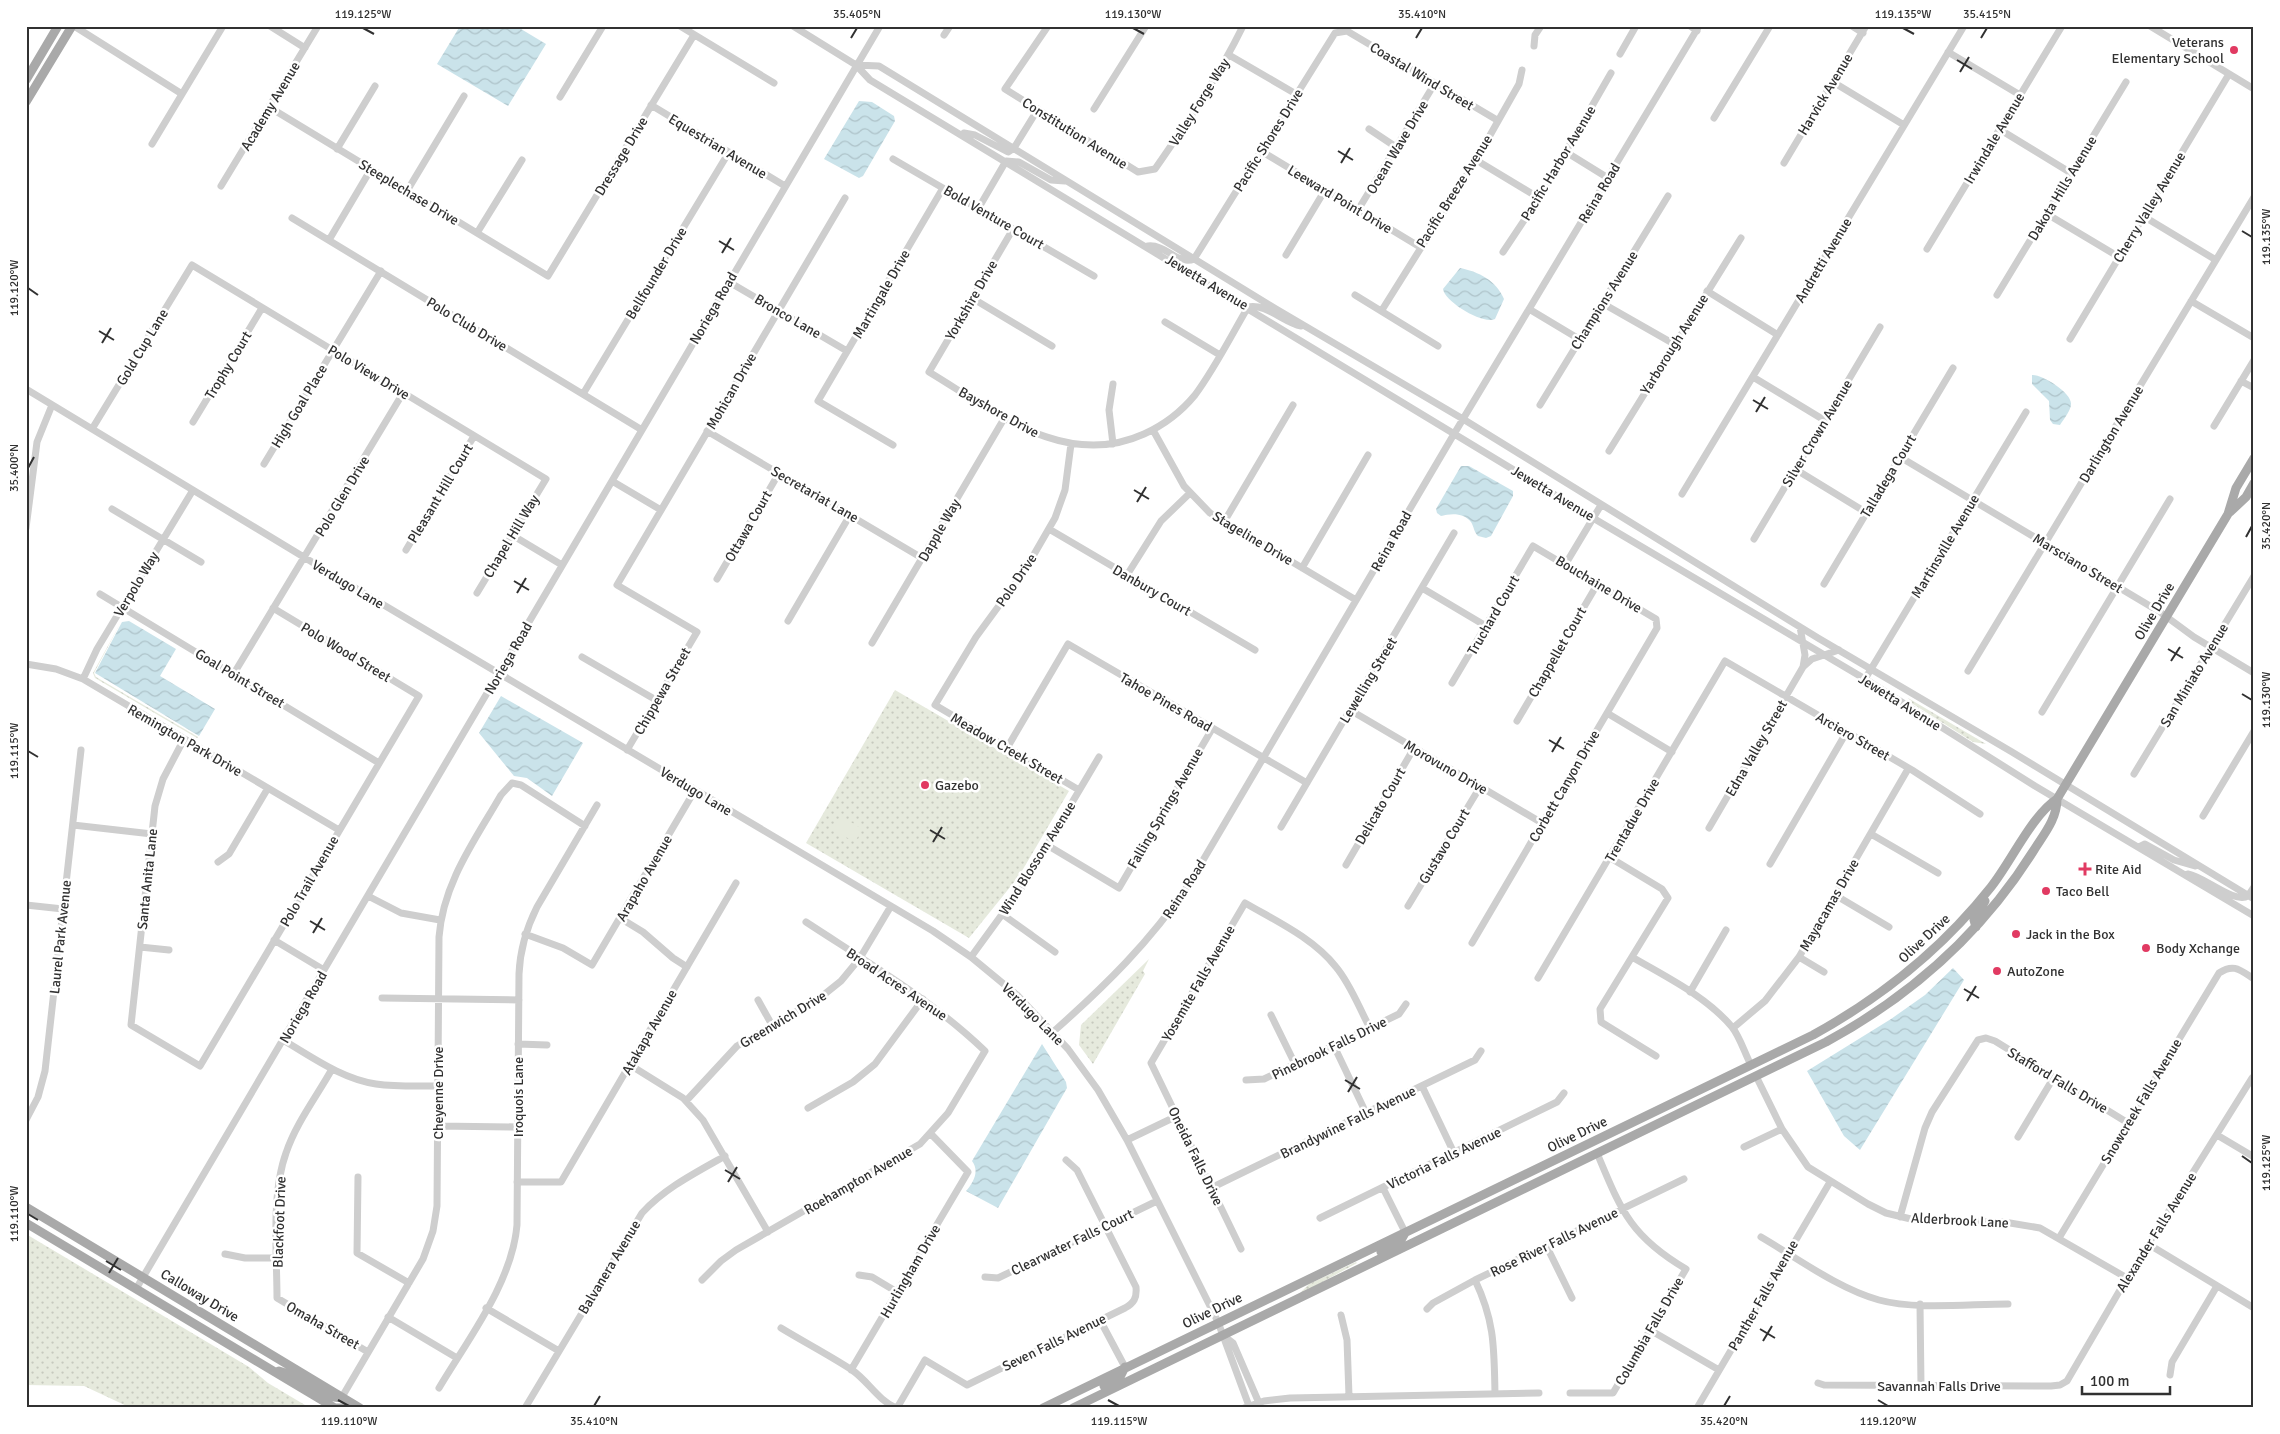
<svg xmlns="http://www.w3.org/2000/svg" width="2280" height="1434" font-family="Signika,sans-serif">
<style>
.grass{fill:url(#grass-dots)}
.pitch{fill:#e6eadd}
.water{fill:url(#water-waves)}
.lines{fill:none;stroke-linecap:round;stroke-linejoin:round}
.minor{stroke:#cecece;stroke-width:7}
.major{stroke:#a9a9a9;stroke-width:9}
.ticks{fill:none;stroke:#313131;stroke-width:2}
.poi-dot{fill:#e13a62;stroke:#fff;stroke-width:2}
.labels{text-anchor:middle;stroke-width:5;stroke-linejoin:round;paint-order:stroke}
.poi-label{font-size:14px;fill:#313131;stroke:#fff;text-anchor:start}
.street-label{font-size:14px;fill:#313131;stroke:#fff}
.neatline{fill:none;stroke:#313131;stroke-width:2}
.ticks-label{font-size:12px;text-anchor:middle;fill:#313131}
</style>
<defs>
<pattern id="grass-dots" width="8" height="8" patternUnits="userSpaceOnUse" patternTransform="scale(1.25)"><rect width="8" height="8" fill="#e6eadd"/><path d="M2 2h.1M6 6h.1" fill="none" stroke="#c6c9be" stroke-width="1.8" stroke-linecap="round"/></pattern>
<pattern id="water-waves" width="16" height="10" patternUnits="userSpaceOnUse" patternTransform="scale(1.25)"><rect width="16" height="10" fill="#cae3ea"/><path d="M0 5q4-4 8 0t8 0" fill="none" stroke="#aec3c9"/></pattern>
</defs>
<rect width="100%" height="100%" fill="#fff"/>
<path class="grass" d="M121,622L94,673L96,677L198,737L197,738L95,678L93,673Z
M895,690L1069,791L1019,876L969,938L806,843Z
M1908,698L1981,741L1986,744L1973,742L1913,704Z
M1149,959L1143,971L1145,974L1093,1064L1079,1045L1081,1025Z
M26,1234L249,1367L268,1383L310,1408H131L84,1386L26,1385Z
M1356,1262L1357,1263L1297,1296L1309,1284Z"/>
<path class="pitch" d="M841,816L862,829L855,842L833,830Z"/>
<path class="water" d="M460,26H516L546,44L508,106L437,64Z
M859,101L872,102L894,116L895,121L863,176L859,178L824,159Z
M1460,268C1479,272 1496,280 1504,299L1495,319C1483,325 1445,302 1443,289Z
M2032,375C2042,374 2072,393 2071,404C2071,410 2064,419 2060,425L2053,424L2050,420L2049,401L2032,384Z
M1461,466H1469L1513,491V496L1491,536L1486,538L1478,536C1474,532 1474,527 1471,522C1464,513 1452,513 1441,516L1437,513L1436,509Z
M129,621L176,649L160,676L215,709L199,736L95,673L122,622Z
M501,696L583,743L552,796L527,778L514,776L479,733Z
M1953,968L1964,980L1860,1150L1844,1136L1807,1071L1891,1019L1925,995Z
M1042,1044L1066,1082L1067,1088L998,1208L966,1191C973,1183 980,1171 972,1161Z"/>
<g class="lines">
<path class="minor" d="M74,26L182,94
M270,26L305,48
M680,26L774,83
M793,26L856,65L870,80L1593,518L1865,679L2035,786L2254,916
M1048,26L1005,89L1138,172L1155,169C1187,123 1218,77 1243,26
M1690,26L1697,31
M1852,26L1863,33
M2150,26L2254,89
M944,35L950,26
M1534,46L1535,35L1541,26
M1948,52L2020,95
M1620,54L1636,26
M1229,55L1296,94
M856,65L879,66L1276,309L1463,419L1818,638L2012,752L2254,899
M1833,82L1904,125
M560,97L603,26
M651,105L785,186
M269,107L548,276L694,35
M1094,109L1146,26
M1714,118L1770,26
M1369,129L1396,147
M1999,129L2071,173
M964,133L975,135L1008,152L1014,148L1038,109
M152,144L223,26
M337,149L375,86
M1261,151L1420,247
M1566,152L1608,178
M893,159L1094,276
M1476,160L1539,198
M1784,163L1866,26
M221,186L318,26
M407,191L464,96
M978,209L1006,161L1019,162L1051,180L1065,181
M1358,210L1435,83
M2047,214L2119,257
M2143,216L2216,260
M292,218L642,430
M1013,229L929,372C994,411 1065,470 1144,434C1164,425 1181,412 1195,395C1215,368 1231,336 1248,307C1266,303 1284,323 1301,326
M477,233L522,160
M329,240L371,169
M1148,246C1166,244 1179,266 1194,259L1335,33L1347,31L1497,120
M1927,249L2062,26
M1503,252L1539,198L1611,73
M1286,255L1325,190
M729,282L847,351
M1707,291L1778,335
M1355,295L1438,346
M1997,295L2126,82
M972,298L1052,346
M2191,301L2254,338
M1602,303L1674,344
M1529,309L1579,339
M1382,310L1476,160L1519,84L1522,70
M1165,322L1220,355
M2070,339L2229,74
M1753,377L1824,420
M2241,381L2254,388
M1113,384L1109,410L1113,444
M26,389L340,579L933,931L971,957L1017,995L1068,1049L1098,1090L1127,1140L1218,1322L1249,1406
M583,394L729,152
M1540,405L1668,196
M193,422L262,308
M2214,426L2254,360
M92,429L192,265L546,479L477,593
M1153,430L1184,486L1210,513L1356,600
M707,431L922,558
M1071,444L1065,490L1055,518L1025,570L976,637L935,705L1079,790
M893,445L818,401L943,188
M1609,451L1741,238
M1900,457L2160,612L2194,637L2254,673
M264,464L381,271
M1795,469L1867,513
M612,481L661,510
M1682,494L1964,26
M112,509L201,562
M1224,522L1293,405
M26,528L37,442L52,405
M1049,529L1255,650
M512,535L562,565
M1754,539L1880,327
M406,550L474,436
M1565,565L1601,505
M1302,568L1368,455
M1127,575L1161,521L1190,493
M717,579L779,473
M1824,584L1953,368
M1422,588L1486,626
M100,594L379,763
M788,621L850,515
M1800,627L1805,655L1803,667
M872,643L1005,417
M582,657L656,700
M26,664L56,669L83,679L339,830
M1968,671L2254,197
M233,675L403,393
M83,679L97,649L193,490
M1865,679L2026,412
M1452,683L1533,546L1656,619L1657,628L1472,943
M1350,710L1542,823
M2042,712L2170,499
M1607,713L1672,752
M1517,721L1598,583
M184,739L163,779L155,806L131,1025L200,1066L419,696L273,608
M1007,748L1068,644L1307,783
M627,750L697,632L617,585L845,198
M2134,774L2254,576
M2203,816L2254,731
M73,825L152,834
M1281,827L1454,533
M1709,828L1803,667L1812,659L1839,650
M1871,834L1938,873
M1047,845L1119,888L1212,729
M2139,847L2145,844L2174,860L2195,866
M1609,857L1662,889L1668,898L1600,1009L1601,1022L1656,1056
M218,862L229,854L268,788
M1770,864L1846,733
M1346,865L1414,748
M2188,874C2205,877 2234,904 2248,896L2254,887
M1835,895L1889,927
M368,896L401,913L440,920
M26,905L63,909
M1408,906L1480,787
M1002,914L1055,952
M620,918L643,932L673,958L687,967
M525,934L563,948L592,965L695,790
M274,940L324,970
M140,947L169,950
M971,957L1022,887L1099,757
M1632,957C1666,977 1706,996 1732,1027C1740,1037 1745,1054 1751,1065
M1799,957L1824,972
M1538,978L1725,661L1912,770L1980,814
M1690,992L1726,930
M382,998L519,1000
M758,1000L772,1025
M1271,1015L1295,1064
M1733,1028L1765,1001L1799,957L1908,769
M1053,1032C1105,986 1150,942 1189,884L1454,434L1699,26
M283,1040C312,1057 342,1079 376,1084C397,1087 418,1086 438,1086
M518,1044L547,1045
M1334,1046L1366,1113
M630,1065L683,1098L703,1120L768,1232
M332,1069C317,1096 296,1123 286,1153C271,1194 277,1255 277,1298L368,1352
M1756,1076L1782,1129L1808,1167L1868,1204L1886,1213L1915,1220L2004,1222L2040,1228L2127,1278
M1246,1080L1264,1079L1399,1014L1406,1004
M1422,1086L1454,1153
M686,1101L737,1046L821,997L841,981L860,958L891,906
M808,1108L853,1082L875,1064L923,999
M26,1120L38,1097L45,1071L81,750
M438,1126L518,1127
M2217,1135L2254,1157
M2018,1137L2054,1077
M1127,1140L1177,1116
M1744,1147L1782,1129
M358,1177L357,1253L409,1283
M517,1182H561L736,883
M1211,1188L1475,1060L1481,1051
M1383,1188L1405,1232
M1900,1217L1925,1128L1932,1112L1978,1040L1986,1038L1995,1041L2128,1123
M1320,1218L1557,1102L1564,1093
M1761,1237C1797,1258 1839,1289 1879,1300C1915,1310 1969,1304 2008,1304
M2059,1238L2219,973C2234,963 2240,970 2254,979
M2148,1244L2254,1308
M1546,1245L1572,1298
M1241,1249L1151,1063L1245,903C1276,921 1313,938 1336,967C1351,985 1359,1008 1370,1028
M225,1254L245,1258H277
M859,1275L872,1277L897,1292
M985,1277L998,1278L1157,1201
M702,1280L721,1261L736,1250L920,1144L948,1113L985,1051C932,1000 867,962 806,922
M1475,1280C1495,1322 1494,1348 1495,1394
M136,1289L880,26
M1920,1304L1921,1386
M486,1308L559,1351
M1427,1309L1433,1303L1475,1280L1684,1179
M1341,1315L1347,1340L1349,1396
M388,1317L457,1358
M1100,1320L1125,1367
M781,1328C804,1342 829,1355 852,1370C868,1381 878,1400 896,1408
M1650,1330L1719,1370
M1224,1336L1233,1343L1259,1403
M851,1370L968,1172L931,1134
M2170,1375L2172,1362L2217,1286
M1818,1383L1824,1385L2051,1386L2060,1385L2067,1381L2127,1278L2252,1078
M439,1388C468,1339 512,1283 517,1225L519,974C520,949 526,929 537,907L597,805
M1570,1393H1613L1686,1269C1630,1236 1621,1210 1597,1153
M342,1397L423,1259L433,1231L437,1206L439,937C443,883 475,840 501,795L512,783L521,785L585,826
M525,1408L642,1213C665,1188 695,1173 725,1156
M897,1408L925,1360L967,1385L1125,1308C1134,1303 1137,1298 1136,1287L1077,1170L1066,1160
M1244,1408L1264,1401L1290,1398L1539,1393
M1697,1408L1830,1182"/>
<path class="major" d="M26,80L58,26
M26,102L72,26
M2230,512L2246,497L2254,483
M1976,927L1974,920L1985,901
M26,1207L360,1408
M26,1223L335,1408
M1381,1252L1401,1240L1405,1233
M279,1371C298,1376 326,1401 342,1397
M1104,1386L1120,1377L1125,1367
M336,1408H348
M1043,1408L1813,1035C1882,997 1942,949 1991,887C2011,862 2032,815 2057,799L2228,514L2236,488L2254,458
M1073,1408L1826,1042C1911,996 1982,933 2034,850C2044,834 2057,819 2057,799"/>
</g>
<path class="ticks" d="M363,28L374,34M1133,28L1144,34M1903,28L1914,34M851,38L857,28M1416,38L1422,28M1981,38L1987,28M1957,60L1972,69M1960,72L1969,57M1338,151L1353,160M1341,163L1350,148M2242,231L2252,237M719,241L734,250M722,253L731,238M28,288L38,295M99,331L114,340M102,343L111,328M1753,400L1768,409M1756,412L1765,397M28,468L34,457M1134,490L1149,499M1137,502L1146,487M2246,537L2252,526M514,581L529,590M517,593L526,578M2168,649L2183,658M2171,661L2180,647M2242,694L2252,700M1549,740L1564,749M28,751L38,757M1552,752L1561,737M930,830L945,839M933,842L942,827M310,921L325,930M313,933L322,918M1964,989L1979,998M1967,1001L1976,986M1345,1080L1360,1089M1348,1092L1357,1077M2242,1156L2252,1163M725,1170L740,1179M728,1182L737,1167M28,1214L38,1220M106,1261L121,1270M109,1273L118,1258M1760,1329L1775,1338M1763,1341L1772,1326M338,1400L349,1406M1108,1400L1119,1406M1878,1400L1888,1406M594,1406L600,1396M1724,1406L1730,1396"/>
<g class="poi-dot">
<circle cx="2234" cy="50" r="5"/>
<circle cx="925" cy="785" r="5"/>
<path d="M2082.5 861.5h5v5h5v5h-5v5h-5v-5h-5v-5h5z"/>
<circle cx="2046" cy="891" r="5"/>
<circle cx="2016" cy="934" r="5"/>
<circle cx="2146" cy="948" r="5"/>
<circle cx="1997" cy="971" r="5"/>
</g>
<g class="labels">
<g class="poi-label">
<text x="2224" y="47" text-anchor="end">Veterans<tspan x="2224" dy="16">Elementary School</tspan></text>
<text x="935" y="790">Gazebo</text>
<text x="2095" y="874">Rite Aid</text>
<text x="2056" y="896">Taco Bell</text>
<text x="2026" y="939">Jack in the Box</text>
<text x="2156" y="953">Body Xchange</text>
<text x="2007" y="976">AutoZone</text>
</g>
<g class="street-label">
<text transform="translate(1422 76) rotate(31)" y="5">Coastal Wind Street</text>
<text transform="translate(1825 94) rotate(-59)" y="5">Harvick Avenue</text>
<text transform="translate(1199 102) rotate(-58)" y="5">Valley Forge Way</text>
<text transform="translate(270 106) rotate(-59)" y="5">Academy Avenue</text>
<text transform="translate(1075 133) rotate(32)" y="5">Constitution Avenue</text>
<text transform="translate(1994 138) rotate(-59)" y="5">Irwindale Avenue</text>
<text transform="translate(1268 140) rotate(-58)" y="5">Pacific Shores Drive</text>
<text transform="translate(718 146) rotate(31)" y="5">Equestrian Avenue</text>
<text transform="translate(1397 147) rotate(-59)" y="5">Ocean Wave Drive</text>
<text transform="translate(621 156) rotate(-59)" y="5">Dressage Drive</text>
<text transform="translate(1558 163) rotate(-59)" y="5">Pacific Harbor Avenue</text>
<text transform="translate(2062 188) rotate(-59)" y="5">Dakota Hills Avenue</text>
<text transform="translate(1454 191) rotate(-58)" y="5">Pacific Breeze Avenue</text>
<text transform="translate(409 192) rotate(31)" y="5">Steeplechase Drive</text>
<text transform="translate(1599 193) rotate(-59)" y="5">Reina Road</text>
<text transform="translate(1340 199) rotate(31)" y="5">Leeward Point Drive</text>
<text transform="translate(2149 207) rotate(-59)" y="5">Cherry Valley Avenue</text>
<text transform="translate(994 217) rotate(30)" y="5">Bold Venture Court</text>
<text transform="translate(1823 260) rotate(-59)" y="5">Andretti Avenue</text>
<text transform="translate(656 273) rotate(-59)" y="5">Bellfounder Drive</text>
<text transform="translate(1207 282) rotate(31)" y="5">Jewetta Avenue</text>
<text transform="translate(881 294) rotate(-60)" y="5">Martingale Drive</text>
<text transform="translate(971 300) rotate(-60)" y="5">Yorkshire Drive</text>
<text transform="translate(1604 300) rotate(-58)" y="5">Champions Avenue</text>
<text transform="translate(713 308) rotate(-60)" y="5">Noriega Road</text>
<text transform="translate(788 316) rotate(30)" y="5">Bronco Lane</text>
<text transform="translate(467 324) rotate(31)" y="5">Polo Club Drive</text>
<text transform="translate(1674 344) rotate(-58)" y="5">Yarborough Avenue</text>
<text transform="translate(142 347) rotate(-59)" y="5">Gold Cup Lane</text>
<text transform="translate(228 365) rotate(-59)" y="5">Trophy Court</text>
<text transform="translate(369 372) rotate(31)" y="5">Polo View Drive</text>
<text transform="translate(731 391) rotate(-60)" y="5">Mohican Drive</text>
<text transform="translate(299 406) rotate(-59)" y="5">High Goal Place</text>
<text transform="translate(999 412) rotate(29)" y="5">Bayshore Drive</text>
<text transform="translate(1817 433) rotate(-59)" y="5">Silver Crown Avenue</text>
<text transform="translate(2111 434) rotate(-59)" y="5">Darlington Avenue</text>
<text transform="translate(1888 476) rotate(-59)" y="5">Talladega Court</text>
<text transform="translate(440 493) rotate(-59)" y="5">Pleasant Hill Court</text>
<text transform="translate(1553 493) rotate(31)" y="5">Jewetta Avenue</text>
<text transform="translate(815 494) rotate(30)" y="5">Secretariat Lane</text>
<text transform="translate(342 496) rotate(-59)" y="5">Polo Glen Drive</text>
<text transform="translate(748 526) rotate(-60)" y="5">Ottawa Court</text>
<text transform="translate(939 530) rotate(-60)" y="5">Dapple Way</text>
<text transform="translate(511 536) rotate(-59)" y="5">Chapel Hill Way</text>
<text transform="translate(1253 538) rotate(31)" y="5">Stageline Drive</text>
<text transform="translate(1391 541) rotate(-60)" y="5">Reina Road</text>
<text transform="translate(1945 546) rotate(-59)" y="5">Martinsville Avenue</text>
<text transform="translate(2078 563) rotate(31)" y="5">Marsciano Street</text>
<text transform="translate(1016 580) rotate(-56)" y="5">Polo Drive</text>
<text transform="translate(136 584) rotate(-59)" y="5">Verpolo Way</text>
<text transform="translate(348 584) rotate(31)" y="5">Verdugo Lane</text>
<text transform="translate(1599 584) rotate(31)" y="5">Bouchaine Drive</text>
<text transform="translate(1152 590) rotate(30)" y="5">Danbury Court</text>
<text transform="translate(2154 611) rotate(-59)" y="5">Olive Drive</text>
<text transform="translate(1493 615) rotate(-60)" y="5">Truchard Court</text>
<text transform="translate(346 652) rotate(31)" y="5">Polo Wood Street</text>
<text transform="translate(1557 652) rotate(-60)" y="5">Chappellet Court</text>
<text transform="translate(508 658) rotate(-60)" y="5">Noriega Road</text>
<text transform="translate(2194 675) rotate(-59)" y="5">San Miniato Avenue</text>
<text transform="translate(240 678) rotate(31)" y="5">Goal Point Street</text>
<text transform="translate(1368 680) rotate(-59)" y="5">Lewelling Street</text>
<text transform="translate(662 691) rotate(-60)" y="5">Chippewa Street</text>
<text transform="translate(1166 702) rotate(30)" y="5">Tahoe Pines Road</text>
<text transform="translate(1900 702) rotate(32)" y="5">Jewetta Avenue</text>
<text transform="translate(1853 736) rotate(30)" y="5">Arciero Street</text>
<text transform="translate(185 740) rotate(30)" y="5">Remington Park Drive</text>
<text transform="translate(1007 748) rotate(30)" y="5">Meadow Creek Street</text>
<text transform="translate(1756 748) rotate(-60)" y="5">Edna Valley Street</text>
<text transform="translate(1446 767) rotate(30)" y="5">Morovuno Drive</text>
<text transform="translate(1564 786) rotate(-60)" y="5">Corbett Canyon Drive</text>
<text transform="translate(696 791) rotate(31)" y="5">Verdugo Lane</text>
<text transform="translate(1380 806) rotate(-60)" y="5">Delicato Court</text>
<text transform="translate(1165 808) rotate(-60)" y="5">Falling Springs Avenue</text>
<text transform="translate(1632 820) rotate(-60)" y="5">Trentadue Drive</text>
<text transform="translate(1444 846) rotate(-59)" y="5">Gustavo Court</text>
<text transform="translate(1037 858) rotate(-58)" y="5">Wind Blossom Avenue</text>
<text transform="translate(644 878) rotate(-60)" y="5">Arapaho Avenue</text>
<text transform="translate(147 879) rotate(-84)" y="5">Santa Anita Lane</text>
<text transform="translate(309 881) rotate(-60)" y="5">Polo Trail Avenue</text>
<text transform="translate(1184 889) rotate(-57)" y="5">Reina Road</text>
<text transform="translate(1829 905) rotate(-60)" y="5">Mayacamas Drive</text>
<text transform="translate(60 937) rotate(-84)" y="5">Laurel Park Avenue</text>
<text transform="translate(1924 938) rotate(-43)" y="5">Olive Drive</text>
<text transform="translate(1198 983) rotate(-60)" y="5">Yosemite Falls Avenue</text>
<text transform="translate(897 984) rotate(34)" y="5">Broad Acres Avenue</text>
<text transform="translate(303 1007) rotate(-60)" y="5">Noriega Road</text>
<text transform="translate(1033 1014) rotate(45)" y="5">Verdugo Lane</text>
<text transform="translate(783 1019) rotate(-31)" y="5">Greenwich Drive</text>
<text transform="translate(649 1032) rotate(-60)" y="5">Atakapa Avenue</text>
<text transform="translate(1329 1048) rotate(-26)" y="5">Pinebrook Falls Drive</text>
<text transform="translate(2058 1080) rotate(31)" y="5">Stafford Falls Drive</text>
<text transform="translate(438 1093) rotate(-90)" y="5">Cheyenne Drive</text>
<text transform="translate(518 1097) rotate(-90)" y="5">Iroquois Lane</text>
<text transform="translate(2141 1101) rotate(-59)" y="5">Snowcreek Falls Avenue</text>
<text transform="translate(1348 1122) rotate(-26)" y="5">Brandywine Falls Avenue</text>
<text transform="translate(1577 1134) rotate(-26)" y="5">Olive Drive</text>
<text transform="translate(1196 1156) rotate(64)" y="5">Oneida Falls Drive</text>
<text transform="translate(1444 1158) rotate(-26)" y="5">Victoria Falls Avenue</text>
<text transform="translate(858 1180) rotate(-30)" y="5">Roehampton Avenue</text>
<text transform="translate(1960 1220) rotate(3)" y="5">Alderbrook Lane</text>
<text transform="translate(279 1222) rotate(-88)" y="5">Blackfoot Drive</text>
<text transform="translate(2156 1232) rotate(-58)" y="5">Alexander Falls Avenue</text>
<text transform="translate(1072 1242) rotate(-26)" y="5">Clearwater Falls Court</text>
<text transform="translate(1554 1242) rotate(-26)" y="5">Rose River Falls Avenue</text>
<text transform="translate(609 1267) rotate(-59)" y="5">Balvanera Avenue</text>
<text transform="translate(910 1271) rotate(-60)" y="5">Hurlingham Drive</text>
<text transform="translate(200 1295) rotate(31)" y="5">Calloway Drive</text>
<text transform="translate(1763 1295) rotate(-60)" y="5">Panther Falls Avenue</text>
<text transform="translate(1212 1310) rotate(-26)" y="5">Olive Drive</text>
<text transform="translate(323 1325) rotate(30)" y="5">Omaha Street</text>
<text transform="translate(1649 1331) rotate(-60)" y="5">Columbia Falls Drive</text>
<text transform="translate(1054 1342) rotate(-26)" y="5">Seven Falls Avenue</text>
<text x="1939" y="1391">Savannah Falls Drive</text>
</g>
</g>
<rect width="2280" height="1434" fill="none" stroke="#ffffff" stroke-width="55"/>
<path d="M2082 1386v8h88v-8" fill="none" stroke="#313131" stroke-width="2.5"/>
<text x="2090" y="1386" font-size="15" fill="#313131" stroke="#ffffff" stroke-width="4" paint-order="stroke">100 m</text>
<rect x="28" y="28" width="2224" height="1378" class="neatline"/>
<g class="ticks-label">
<text x="363" y="18">119.125°W</text>
<text x="857" y="18">35.405°N</text>
<text x="1133" y="18">119.130°W</text>
<text x="1422" y="18">35.410°N</text>
<text x="1903" y="18">119.135°W</text>
<text x="1987" y="18">35.415°N</text>
<text transform="translate(2266 237) rotate(-90)" y="4">119.135°W</text>
<text transform="translate(14 288) rotate(-90)" y="4">119.120°W</text>
<text transform="translate(14 468) rotate(-90)" y="4">35.400°N</text>
<text transform="translate(2266 526) rotate(-90)" y="4">35.420°N</text>
<text transform="translate(2266 700) rotate(-90)" y="4">119.130°W</text>
<text transform="translate(14 751) rotate(-90)" y="4">119.115°W</text>
<text transform="translate(2266 1163) rotate(-90)" y="4">119.125°W</text>
<text transform="translate(14 1214) rotate(-90)" y="4">119.110°W</text>
<text x="349" y="1425">119.110°W</text>
<text x="594" y="1425">35.410°N</text>
<text x="1119" y="1425">119.115°W</text>
<text x="1724" y="1425">35.420°N</text>
<text x="1888" y="1425">119.120°W</text>
</g>
</svg>
